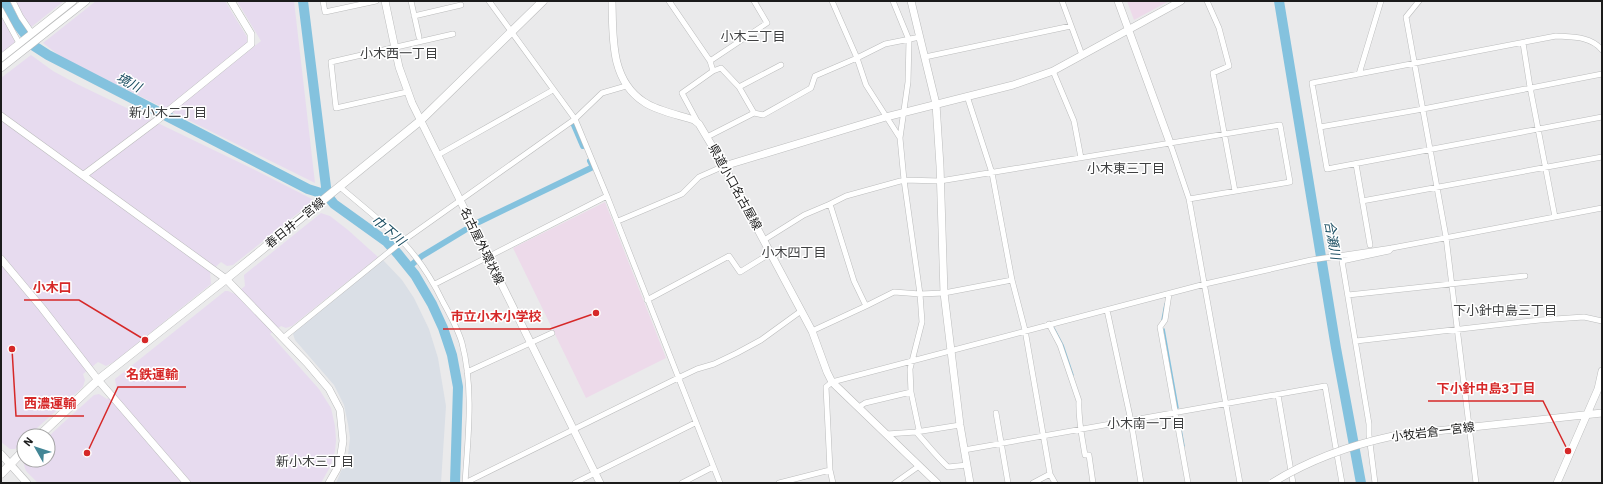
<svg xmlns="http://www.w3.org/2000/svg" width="1603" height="484" font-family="'IBM Plex Sans','Noto Sans JP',sans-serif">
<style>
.built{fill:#dadfe6}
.industrial{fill:#e7dbef}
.education{fill:#eddaea}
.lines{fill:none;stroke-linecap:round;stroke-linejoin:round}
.stream{stroke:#84c2de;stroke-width:1.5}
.canal{stroke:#84c2de;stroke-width:6}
.river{stroke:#84c2de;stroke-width:10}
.street-casing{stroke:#bbbcbc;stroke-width:6}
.secondary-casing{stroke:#bbbcbc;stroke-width:8}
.primary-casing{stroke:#bbbcbc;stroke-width:9}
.street{stroke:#fff;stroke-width:5}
.secondary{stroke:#fff;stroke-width:7}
.primary{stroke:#fff;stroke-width:8}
.secondary-bridge-casing{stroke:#bbbcbc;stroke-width:8;stroke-linecap:butt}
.secondary-bridge{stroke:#fff;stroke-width:7}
.labels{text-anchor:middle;stroke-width:3;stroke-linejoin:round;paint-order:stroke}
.street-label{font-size:12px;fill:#1b1b1b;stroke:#fff}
.neighbourhood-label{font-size:13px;fill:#3e3f40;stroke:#fff}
.water-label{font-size:13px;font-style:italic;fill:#1a4d61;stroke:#fff}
.leader{fill:none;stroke:#d62828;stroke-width:1.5}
.callout-dot{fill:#d62828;stroke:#fff;stroke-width:1.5}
.callout-label{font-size:13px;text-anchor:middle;font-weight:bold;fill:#d62828;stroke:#fff;stroke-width:3;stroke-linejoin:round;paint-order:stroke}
</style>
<rect width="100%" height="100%" fill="#eaeaeb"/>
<path class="built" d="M383,260L402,280L414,298L429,329L438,358L446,406L441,483H336L348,455L350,438L348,424L344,405L334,385L295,340L293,334L298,329Z"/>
<path class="industrial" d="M15,1H64L30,28Z
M96,1H225L247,37L248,41L246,45L166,109L61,57L43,43Z
M237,1H294L315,183L172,112L261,41Z
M1,15L15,42L1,54Z
M31,55L53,71L77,84L253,169L312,199V202L233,265L227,266L221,262L210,272L211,284L114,362L106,366L98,362L83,374L85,380L83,387L28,436H24V440L15,449H10L1,442V78Z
M321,213L330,216L348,230L378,257L292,326L286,328L281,326L270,334L319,389L331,408L335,426L336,440L335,451L330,467L321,483H38L26,471L24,465V460H48V437L63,423L94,395L99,394L107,399L117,390L115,379L225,291H228L235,294L245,286L244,275Z"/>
<path class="education" d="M1127,1H1169L1134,20Z
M605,202L666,358L586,398L513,248Z"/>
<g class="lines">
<path class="stream" d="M1162,320L1165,304
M1054,328L1063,345L1073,375
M1164,329L1178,408
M1179,418L1184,446"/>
<path class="canal" d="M574,125L583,146
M479,222L593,167L590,161
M409,267L422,256L465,230"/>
<path class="river" d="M4,1L14,20L34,46L48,55L308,189L327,195
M303,1L327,195L334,204L387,242L398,254L415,275L432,304L443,328L452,355L458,387L455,483
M1279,1L1336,348L1361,483"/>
<g class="street-casing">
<path id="street" d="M13,1L21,17L32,33
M323,1L325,12L376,1
M411,1L419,37
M669,1L710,61L767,23L754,1
M832,1L857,58L866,85L900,138
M893,1L909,40L908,82L900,138L904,180L920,294L922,322L910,369L911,392L919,430
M1062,1L1082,55
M1207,1L1219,28L1229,66L1213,73L1235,191
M1419,1L1406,17L1446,237L1476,483
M1,10L19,43
M414,16L461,5
M1523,43L1530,87L1555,217
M1602,50C1591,36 1572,37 1556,36L1312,83L1327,169L1602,117
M925,57L1071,26
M710,61L713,71L721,68L739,87L754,113
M1053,71L1074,121L1081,158
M1359,74L1381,1
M739,87L781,65
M407,92L336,108L331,62L453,34
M967,96L992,173L1012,280L1025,330L1050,474L1055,483
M697,121L682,93L713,71
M1320,127L1423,109L1602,74
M707,137L754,113L763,115L811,88L815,76L857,58L885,44L920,37
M1170,143L1189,199L1240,483
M438,155L553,90
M1356,164L1370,245
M340,187C361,205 383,222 402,241C420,260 432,279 443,302C450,315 458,329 462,343C474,389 468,437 465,483
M607,196L720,483
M1362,201L1602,157
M618,221L682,194L699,177L724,166
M764,240L804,215L830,204
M435,284L607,196L575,119L602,93L626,86
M1169,294L1165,320L1160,327L1188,483
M1348,295L1525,276
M647,300L729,256L740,272L771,253
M866,306L894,292L920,294L944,293L1012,280
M1107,310L1131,421L1141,483
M1049,324L1060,345L1079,401C1078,419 1082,437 1085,455H1089L1093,483
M812,331L866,306L854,281L830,204L846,196L904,180L940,181L1280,125L1290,182L1189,199
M283,338L400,243L575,119L489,1
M1356,341L1540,320L1584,317L1602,321
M467,372L552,333
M1278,395L1293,483
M859,407L865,403L911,392
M996,413L1008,483
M916,432C927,444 936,456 948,467L967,465
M887,434L916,432L960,425
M964,450L1325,386L1342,483
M465,483L678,378L697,369L714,364L737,353L761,340L801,311
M575,483L695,423
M682,483L713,467
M779,483L830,470
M833,483L830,470L826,387L832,382L1205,284L1311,260L1392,248L1602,208
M895,483L919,466
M1033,483L1050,474
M1375,483L1369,435V424L1342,261L1389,251L1392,248"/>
</g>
<g class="secondary-casing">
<path id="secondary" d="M385,1L399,67L412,103L600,483
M612,1C613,37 610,80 644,102C657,111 679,115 694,120L699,124L724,166L812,331L827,372L832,382L937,483
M911,1L936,104L940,166L944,293L960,425L970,483
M1118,1L1170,143
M1,58L73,1
M1,68L86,1
M1,116L226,279L307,363L329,389L340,410L343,441L341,454L337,469L329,483
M724,166L886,117L1013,85L1053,71L1181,1
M84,175L156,121L251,44V34L231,1
M1,259L42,308L98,380L187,483
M1436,431L1602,413
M1,454L27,483
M1557,483L1598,389L1602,371"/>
</g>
<g class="primary-casing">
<path id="primary" d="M39,436L98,380L226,279L420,121L543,1
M1,474L24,450"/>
</g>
<use href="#street" class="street"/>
<use href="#secondary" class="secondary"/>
<use href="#primary" class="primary"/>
<g class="secondary-bridge-casing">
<path id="secondary-bridge" d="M1272,483C1309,460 1351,445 1393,436C1407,433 1422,433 1436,431"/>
</g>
<use href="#secondary-bridge" class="secondary-bridge"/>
</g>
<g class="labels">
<g class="street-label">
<text transform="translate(735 187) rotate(61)" y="4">県道小口名古屋線</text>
<text transform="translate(295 223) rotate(-39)" y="4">春日井一宮線</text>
<text transform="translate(482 246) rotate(64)" y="4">名古屋外環状線</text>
<text transform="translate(1433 432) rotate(-7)" y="4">小牧岩倉一宮線</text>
</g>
<g class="neighbourhood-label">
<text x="753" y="41">小木三丁目</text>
<text x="399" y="58">小木西一丁目</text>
<text x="168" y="117">新小木二丁目</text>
<text x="1126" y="173">小木東三丁目</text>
<text x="794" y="257">小木四丁目</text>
<text x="1505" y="315">下小針中島三丁目</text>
<text x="1146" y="428">小木南一丁目</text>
<text x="315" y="466">新小木三丁目</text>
</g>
<g class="water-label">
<text transform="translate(129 82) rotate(27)" y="5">境川</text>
<text transform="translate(389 230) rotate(41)" y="5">巾下川</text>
<text transform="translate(1333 240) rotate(80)" y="5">合瀬川</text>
</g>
</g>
<path class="leader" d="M145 340L79 300H24M596 313L550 329H443M87 453L118 387H186M1568 451L1543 401H1428M12 349L16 416H84"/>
<g class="callout-dot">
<circle cx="145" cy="340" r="4"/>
<circle cx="596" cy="313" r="4"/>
<circle cx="87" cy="453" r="4"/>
<circle cx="1568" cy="451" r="4"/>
<circle cx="12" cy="349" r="4"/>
</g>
<g class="callout-label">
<text x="52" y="292">小木口</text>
<text x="496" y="321">市立小木小学校</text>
<text x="152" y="379">名鉄運輸</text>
<text x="1486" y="393">下小針中島3丁目</text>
<text x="50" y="408">西濃運輸</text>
</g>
<rect width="1603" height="484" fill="none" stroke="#1b1b1b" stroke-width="4"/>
<g transform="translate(36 448) rotate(309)"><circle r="19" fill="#ffffff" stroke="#a4a4a4"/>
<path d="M0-3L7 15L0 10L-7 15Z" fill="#438696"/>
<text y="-6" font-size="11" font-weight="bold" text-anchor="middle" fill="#1b1b1b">N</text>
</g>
</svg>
